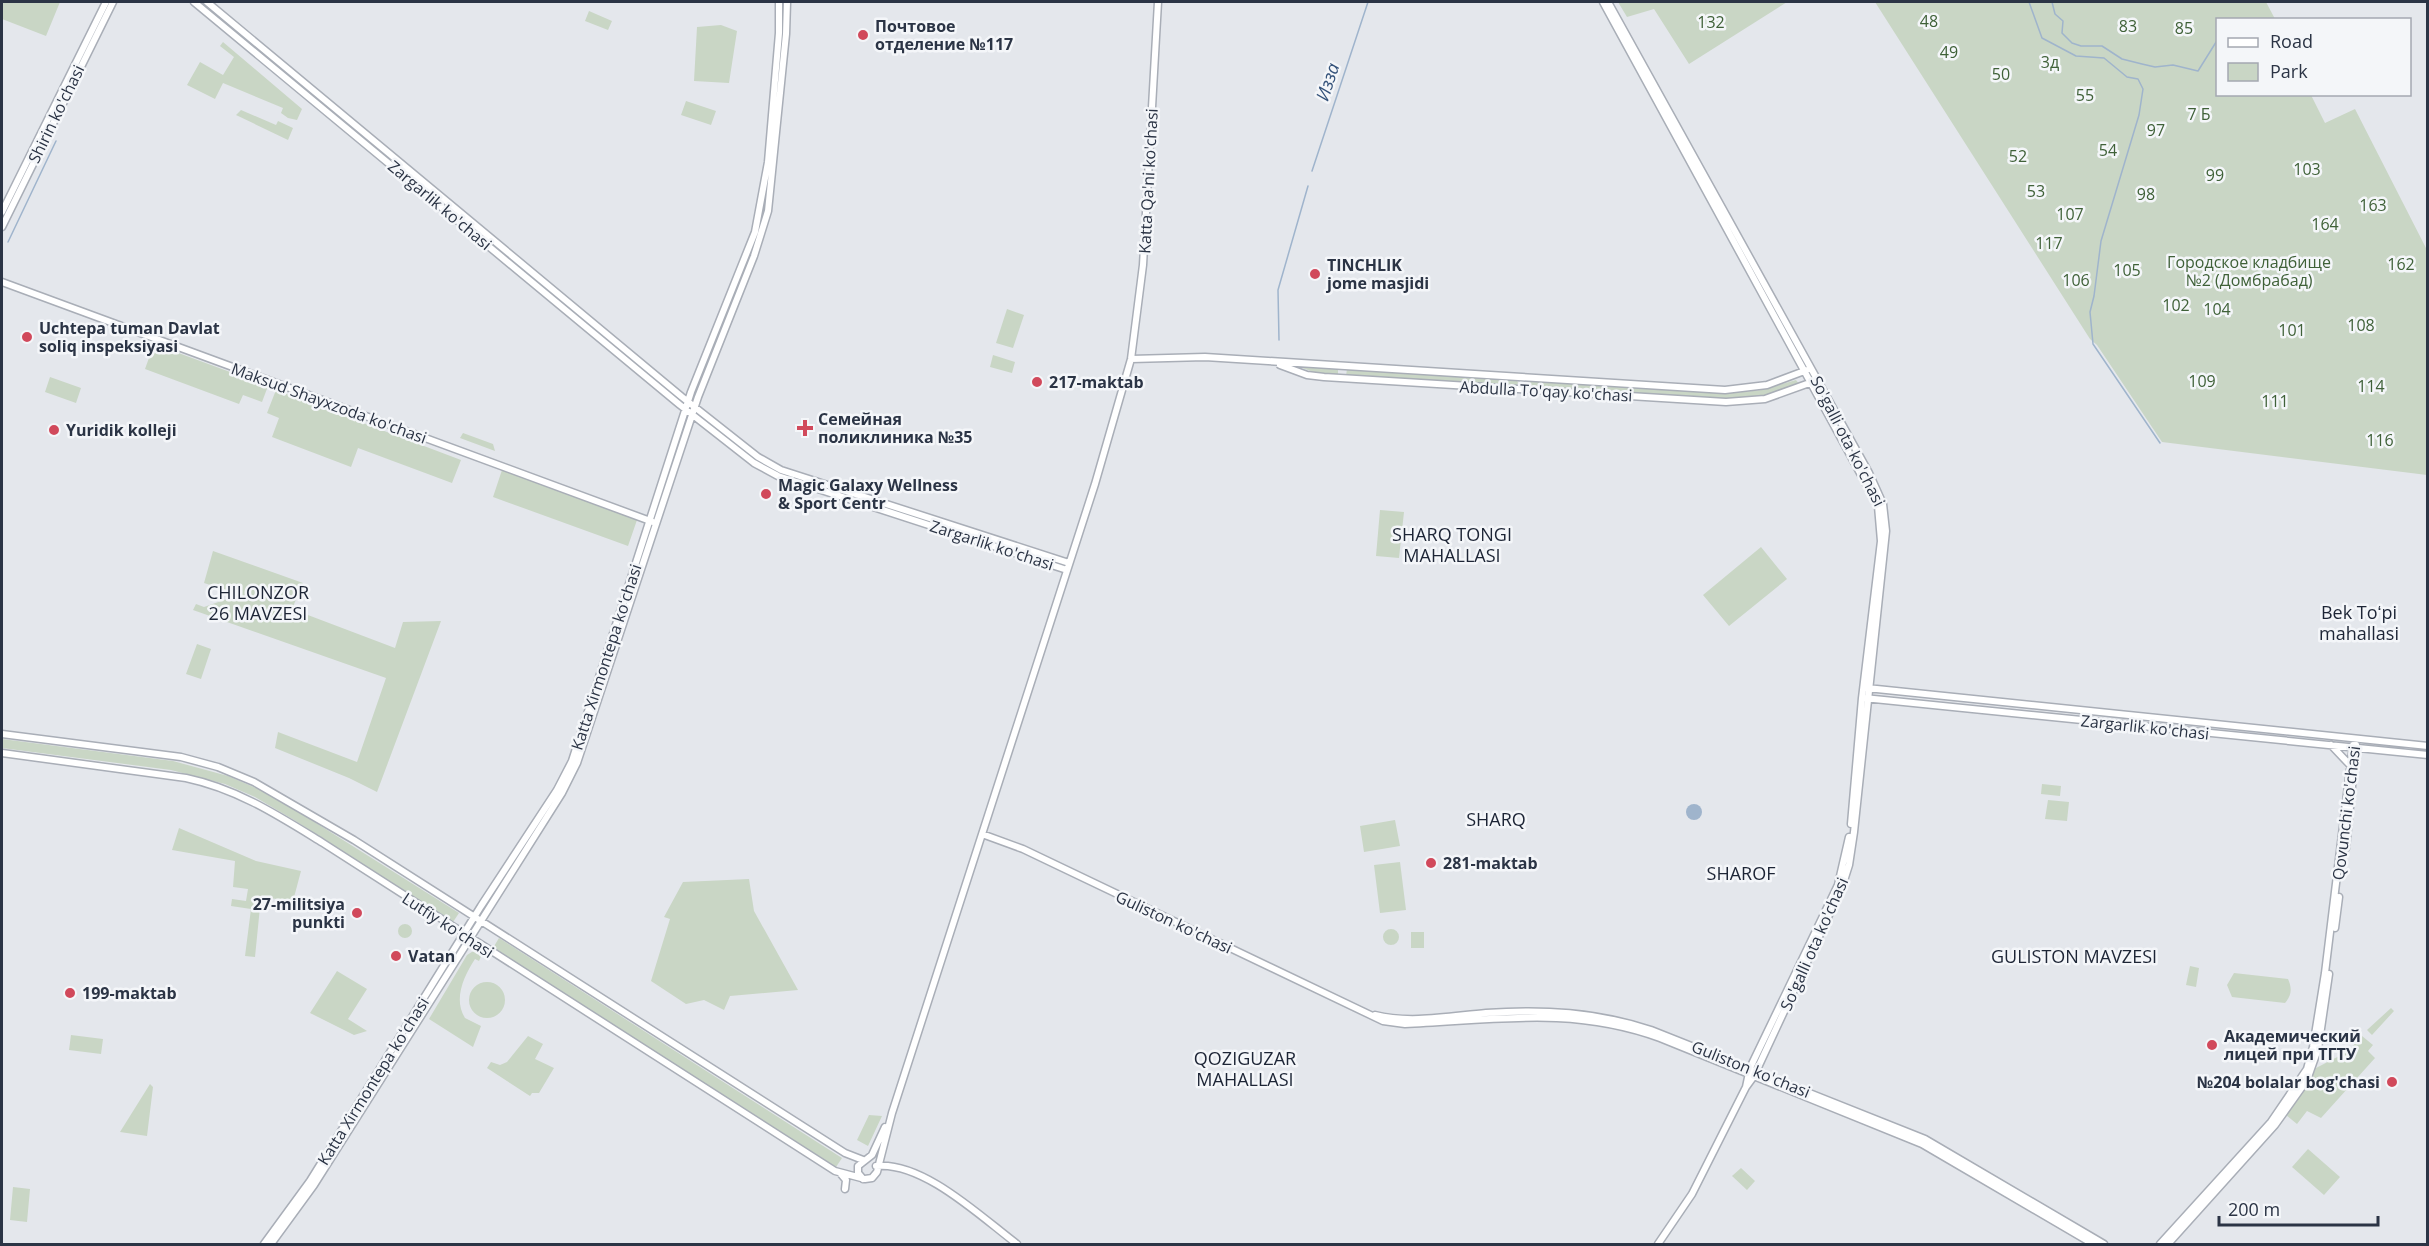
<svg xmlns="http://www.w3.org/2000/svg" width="2429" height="1246" font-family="'Open Sans',sans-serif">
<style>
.green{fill:#c9d6c5}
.water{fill:#9fb4cc}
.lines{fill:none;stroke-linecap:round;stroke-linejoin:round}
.stream{stroke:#9fb4cc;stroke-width:1.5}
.secondary-casing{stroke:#a9aeb7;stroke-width:9}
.secondary{stroke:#fff;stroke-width:6}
.poi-dot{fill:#d1495b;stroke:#f4f6f9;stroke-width:2}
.labels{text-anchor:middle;stroke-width:5;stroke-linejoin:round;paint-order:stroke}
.park-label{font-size:16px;fill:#3f6138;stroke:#f4f6f9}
.poi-label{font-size:16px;font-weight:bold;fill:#2b3445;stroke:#f4f6f9;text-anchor:start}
.street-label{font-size:16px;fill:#2b3445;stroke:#f4f6f9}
.water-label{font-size:18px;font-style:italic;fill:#34527a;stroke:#f4f6f9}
.neighbourhood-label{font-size:18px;fill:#1d2536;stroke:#f4f6f9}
</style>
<rect width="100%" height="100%" fill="#e4e7ec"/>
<path class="green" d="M2,2H60L46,36L2,19Z
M1618,2H1787L1689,64L1654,9L1627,17Z
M1875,2H2266L2275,19L2218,20V94L2311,95L2325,123L2355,109L2427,250V475L2162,442L2097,345L2090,339Z
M589,11L612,21L608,30L585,21Z
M721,25L737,31L729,83L694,81L697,27Z
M223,42L302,109L297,120L288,118L281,113L283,108L223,83L215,99L187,85L200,62L223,75L234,57L220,46Z
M686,101L716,111L711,125L681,115Z
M241,110L276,125L278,121L293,128L288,140L236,115Z
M1007,309L1024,315L1013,348L996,343Z
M154,344L268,386L262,402L243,395L239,404L145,369Z
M993,355L1015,362L1012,373L990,367Z
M1296,366L1338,369V375L1317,373Z
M1347,369L1517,380L1518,383L1516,386L1346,376Z
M50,377L81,388L76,403L45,392Z
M1528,380L1733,393L1762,390L1796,380L1799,384L1764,396L1728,399L1527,386Z
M276,390L461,460L452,483L358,448L351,467L272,437L279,418L267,413Z
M463,433L493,444L495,451L460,438Z
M502,470L637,520L628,546L493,497Z
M1380,510L1404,512L1399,558L1376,556Z
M1761,547L1787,579L1729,626L1703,595Z
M213,551L303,583L292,609L395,648L403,622L441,621L377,792L349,778L275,748L278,732L357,762L386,678L193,610L196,604L204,607L227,599L229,591L204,583Z
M197,644L211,649L201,679L186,674Z
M2,739L173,761L228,776L270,794L459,913L453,922L294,820L255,797L225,784L171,770L2,748Z
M2042,784L2061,786L2060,796L2041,794Z
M2048,800L2069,802L2067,821L2045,819Z
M1395,820L1400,846L1364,852L1360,826Z
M179,828L256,861L301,871L293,901L261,897L255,957L245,956L251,909L231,906L232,899L246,901L248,889L233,887L235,861L172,850Z
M1400,862L1406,910L1380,913L1374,865Z
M749,879L754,911L798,990L730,996L724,1010L704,1000L686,1004L651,981L670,919L664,917L683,882Z
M398 931a7 7 0 1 1 14 0a7 7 0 1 1-14 0Z
M1383 937a8 8 0 1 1 16 0a8 8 0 1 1-16 0Z
M1411,932H1424V948H1411Z
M499,938L842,1158L836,1167L493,948Z
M475,950L482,954L479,961L475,959C464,976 453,999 465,1018L481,1026L473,1047L429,1019L467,955Z
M2190,966L2199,968L2196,987L2186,985Z
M337,971L367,989L348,1019L367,1031L354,1035L310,1013Z
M2234,973L2288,979C2292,988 2292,995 2285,1003L2232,997L2227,985Z
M469 1000a18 18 0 1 1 36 0a18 18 0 1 1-36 0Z
M2391,1008L2394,1011L2372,1035L2367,1030Z
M71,1035L103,1039L101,1054L69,1050Z
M528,1036L543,1044L535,1059L554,1068L539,1093H532L530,1096L487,1068L491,1062L500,1065L507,1062Z
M2362,1036L2373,1045L2368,1051L2375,1058L2321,1118L2307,1111L2297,1124L2286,1115L2308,1085L2316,1068L2347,1052Z
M150,1084L153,1087L147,1136L120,1132Z
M869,1115L882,1116L868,1146L857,1140Z
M2308,1149L2340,1177L2324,1195L2292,1167Z
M1741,1168L1755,1181L1747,1190L1732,1176Z
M13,1187L30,1189L27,1222L10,1220Z"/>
<path class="water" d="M1686 812a8 8 0 1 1 16 0a8 8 0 1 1-16 0Z"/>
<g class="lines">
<path class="stream" d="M2029,2L2042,38L2076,56L2104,58L2127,77L2138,79L2143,89L2139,115L2101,241L2094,296L2090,312L2093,344L2160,443
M2052,2L2055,14L2063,21L2062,33L2072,43L2081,46H2102L2122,59L2142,64L2155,67L2173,65L2198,71L2218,39
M1312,171L1368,2
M8,242L56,141
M1279,340L1278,290L1308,186"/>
<g class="secondary-casing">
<path id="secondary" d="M194,2L680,405L754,463L778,476L1067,570
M207,2L682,397L758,457L781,470L1069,563
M1603,2L1878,506L1881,541L1862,698L1851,824
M1608,2L1869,473L1883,504L1886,531L1854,832L1849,865L1842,887L1754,1076L1746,1087L1692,1194L1658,1244
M2,212L106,2
M2,227L113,2
M2,282L653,522
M1131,359L1205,357L1725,390L1767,385L1807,370
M1280,365L1307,375L1324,377L1726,402L1765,399L1815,381
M1867,688L2428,746
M1864,698L2428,755
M2,734L181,757L218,767L254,782L354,840L845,1153L863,1160
M2331,745L2350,765
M2,753L186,778C238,789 279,816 323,843L835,1171L865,1179L872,1178L877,1172L892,1113L1095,484L1131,359L1143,265L1158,2
M982,834L1023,849L1383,1021L1405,1024C1495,1020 1572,1006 1660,1038L1922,1144L2093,1244
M2346,848L2356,745
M2335,928L2339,897
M1375,1015C1410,1024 1451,1016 1486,1013C1544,1009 1596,1012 1651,1030L1925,1139L2104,1244
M1746,1087L1750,1068L1838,885L1849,837
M876,1166C923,1161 981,1217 1017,1244
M841,1174L846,1180L845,1189
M863,1179L858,1173V1166L872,1155L885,1127
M264,1244L310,1181L481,906L557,790L572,761L691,392L755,232L768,162L779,33V2
M271,1244L314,1185L562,793L577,763L698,397L754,256L768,211L786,34L787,2
M2160,1244L2271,1122L2307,1069L2313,1047L2325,973L2353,745
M2168,1244L2275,1125L2307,1080L2318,1049L2329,974"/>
</g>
<use href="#secondary" class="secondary"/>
</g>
<g class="poi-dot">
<circle cx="863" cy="35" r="6"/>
<circle cx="1315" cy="274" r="6"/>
<circle cx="27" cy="337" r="6"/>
<circle cx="1037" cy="382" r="6"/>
<path d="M802 419h6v6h6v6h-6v6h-6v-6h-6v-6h6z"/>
<circle cx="54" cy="430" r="6"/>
<circle cx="766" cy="494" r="6"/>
<circle cx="1431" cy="863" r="6"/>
<circle cx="357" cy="913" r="6"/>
<circle cx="396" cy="956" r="6"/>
<circle cx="70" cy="993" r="6"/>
<circle cx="2212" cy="1045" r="6"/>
<circle cx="2392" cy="1082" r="6"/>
</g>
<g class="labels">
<g class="park-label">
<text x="1929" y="27">48</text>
<text x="1711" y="28">132</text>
<text x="2128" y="32">83</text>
<text x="2184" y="34">85</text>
<text x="1949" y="58">49</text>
<text x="2050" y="68">3д</text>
<text x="2001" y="80">50</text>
<text x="2085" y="101">55</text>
<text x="2199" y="120">7 Б</text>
<text x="2156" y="136">97</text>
<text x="2108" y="156">54</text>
<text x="2018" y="162">52</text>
<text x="2307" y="175">103</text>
<text x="2215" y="181">99</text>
<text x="2036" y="197">53</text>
<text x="2146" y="200">98</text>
<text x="2373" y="211">163</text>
<text x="2070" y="220">107</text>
<text x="2325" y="230">164</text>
<text x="2049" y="249">117</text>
<text x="2249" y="268">Городское кладбище<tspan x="2249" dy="18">№2 (Домбрабад)</tspan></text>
<text x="2401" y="270">162</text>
<text x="2127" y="276">105</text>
<text x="2076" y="286">106</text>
<text x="2176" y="311">102</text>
<text x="2217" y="315">104</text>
<text x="2361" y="331">108</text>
<text x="2292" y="336">101</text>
<text x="2202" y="387">109</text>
<text x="2371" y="392">114</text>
<text x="2275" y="407">111</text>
<text x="2380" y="446">116</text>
</g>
<g class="poi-label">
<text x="875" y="32">Почтовое<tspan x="875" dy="18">отделение №117</tspan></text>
<text x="1327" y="271">TINCHLIK<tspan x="1327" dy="18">jome masjidi</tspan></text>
<text x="39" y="334">Uchtepa tuman Davlat<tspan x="39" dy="18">soliq inspeksiyasi</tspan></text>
<text x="1049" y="388">217-maktab</text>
<text x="818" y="425">Семейная<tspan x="818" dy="18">поликлиника №35</tspan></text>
<text x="66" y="436">Yuridik kolleji</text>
<text x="778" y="491">Magic Galaxy Wellness<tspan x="778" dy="18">&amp; Sport Centr</tspan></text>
<text x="1443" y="869">281-maktab</text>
<text x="345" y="910" text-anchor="end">27-militsiya<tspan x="345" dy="18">punkti</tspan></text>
<text x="408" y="962">Vatan</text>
<text x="82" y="999">199-maktab</text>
<text x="2224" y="1042">Академический<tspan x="2224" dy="18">лицей при ТГТУ</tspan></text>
<text x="2380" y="1088" text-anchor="end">№204 bolalar bog'chasi</text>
</g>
<g class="street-label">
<text transform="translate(56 114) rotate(-64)" y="6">Shirin ko'chasi</text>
<text transform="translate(1148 181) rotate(-87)" y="6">Katta Qa'ni ko'chasi</text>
<text transform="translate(440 205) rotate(40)" y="6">Zargarlik ko'chasi</text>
<text transform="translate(1546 391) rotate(3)" y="6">Abdulla To'qay ko'chasi</text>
<text transform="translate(329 403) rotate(20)" y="6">Maksud Shayxzoda ko'chasi</text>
<text transform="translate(1848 441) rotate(63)" y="6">So'galli ota ko'chasi</text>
<text transform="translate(992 545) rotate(18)" y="6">Zargarlik ko'chasi</text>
<text transform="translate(606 657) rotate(-72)" y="6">Katta Xirmontepa koʻchasi</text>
<text transform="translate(2145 727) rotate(6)" y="6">Zargarlik ko'chasi</text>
<text transform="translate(2346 813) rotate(-83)" y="6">Qovunchi ko'chasi</text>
<text transform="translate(1174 922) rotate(25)" y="6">Guliston ko'chasi</text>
<text transform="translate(448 925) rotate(33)" y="6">Lutfiy ko'chasi</text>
<text transform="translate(1814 944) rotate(-66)" y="6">So'galli ota ko'chasi</text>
<text transform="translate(1751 1069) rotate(22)" y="6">Guliston ko'chasi</text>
<text transform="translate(373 1081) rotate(-58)" y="6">Katta Xirmontepa koʻchasi</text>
</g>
<g class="water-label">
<text transform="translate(1328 82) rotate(-72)" y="6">Изза</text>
</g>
<g class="neighbourhood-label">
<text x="1452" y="541">SHARQ TONGI<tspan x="1452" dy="21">MAHALLASI</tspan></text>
<text x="258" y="599">CHILONZOR<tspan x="258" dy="21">26 MAVZESI</tspan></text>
<text x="2359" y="619">Bek Toʻpi<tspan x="2359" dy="21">mahallasi</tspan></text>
<text x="1496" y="826">SHARQ</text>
<text x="1741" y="880">SHAROF</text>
<text x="2074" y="963">GULISTON MAVZESI</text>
<text x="1245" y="1065">QOZIGUZAR<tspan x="1245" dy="21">MAHALLASI</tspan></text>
</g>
</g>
<rect width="2429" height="1246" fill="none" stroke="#2b3445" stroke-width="6"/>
<rect x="2216" y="18" width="195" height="78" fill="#f4f6f9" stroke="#a4a8b1" stroke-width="1.5"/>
<rect x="2228" y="38" width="30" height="9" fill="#ffffff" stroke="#a4a8b1" stroke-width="1.5"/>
<text x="2270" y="48" font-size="18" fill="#2b3445">Road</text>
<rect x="2228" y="63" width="30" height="18" fill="#c9d6c5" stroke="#a4a8b1" stroke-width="1.5"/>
<text x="2270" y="78" font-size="18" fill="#2b3445">Park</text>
<path d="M2219 1216v9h159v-9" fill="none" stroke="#2b3445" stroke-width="3"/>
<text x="2228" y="1216" font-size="18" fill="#2b3445" stroke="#f4f6f9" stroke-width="4.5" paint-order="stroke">200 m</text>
</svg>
